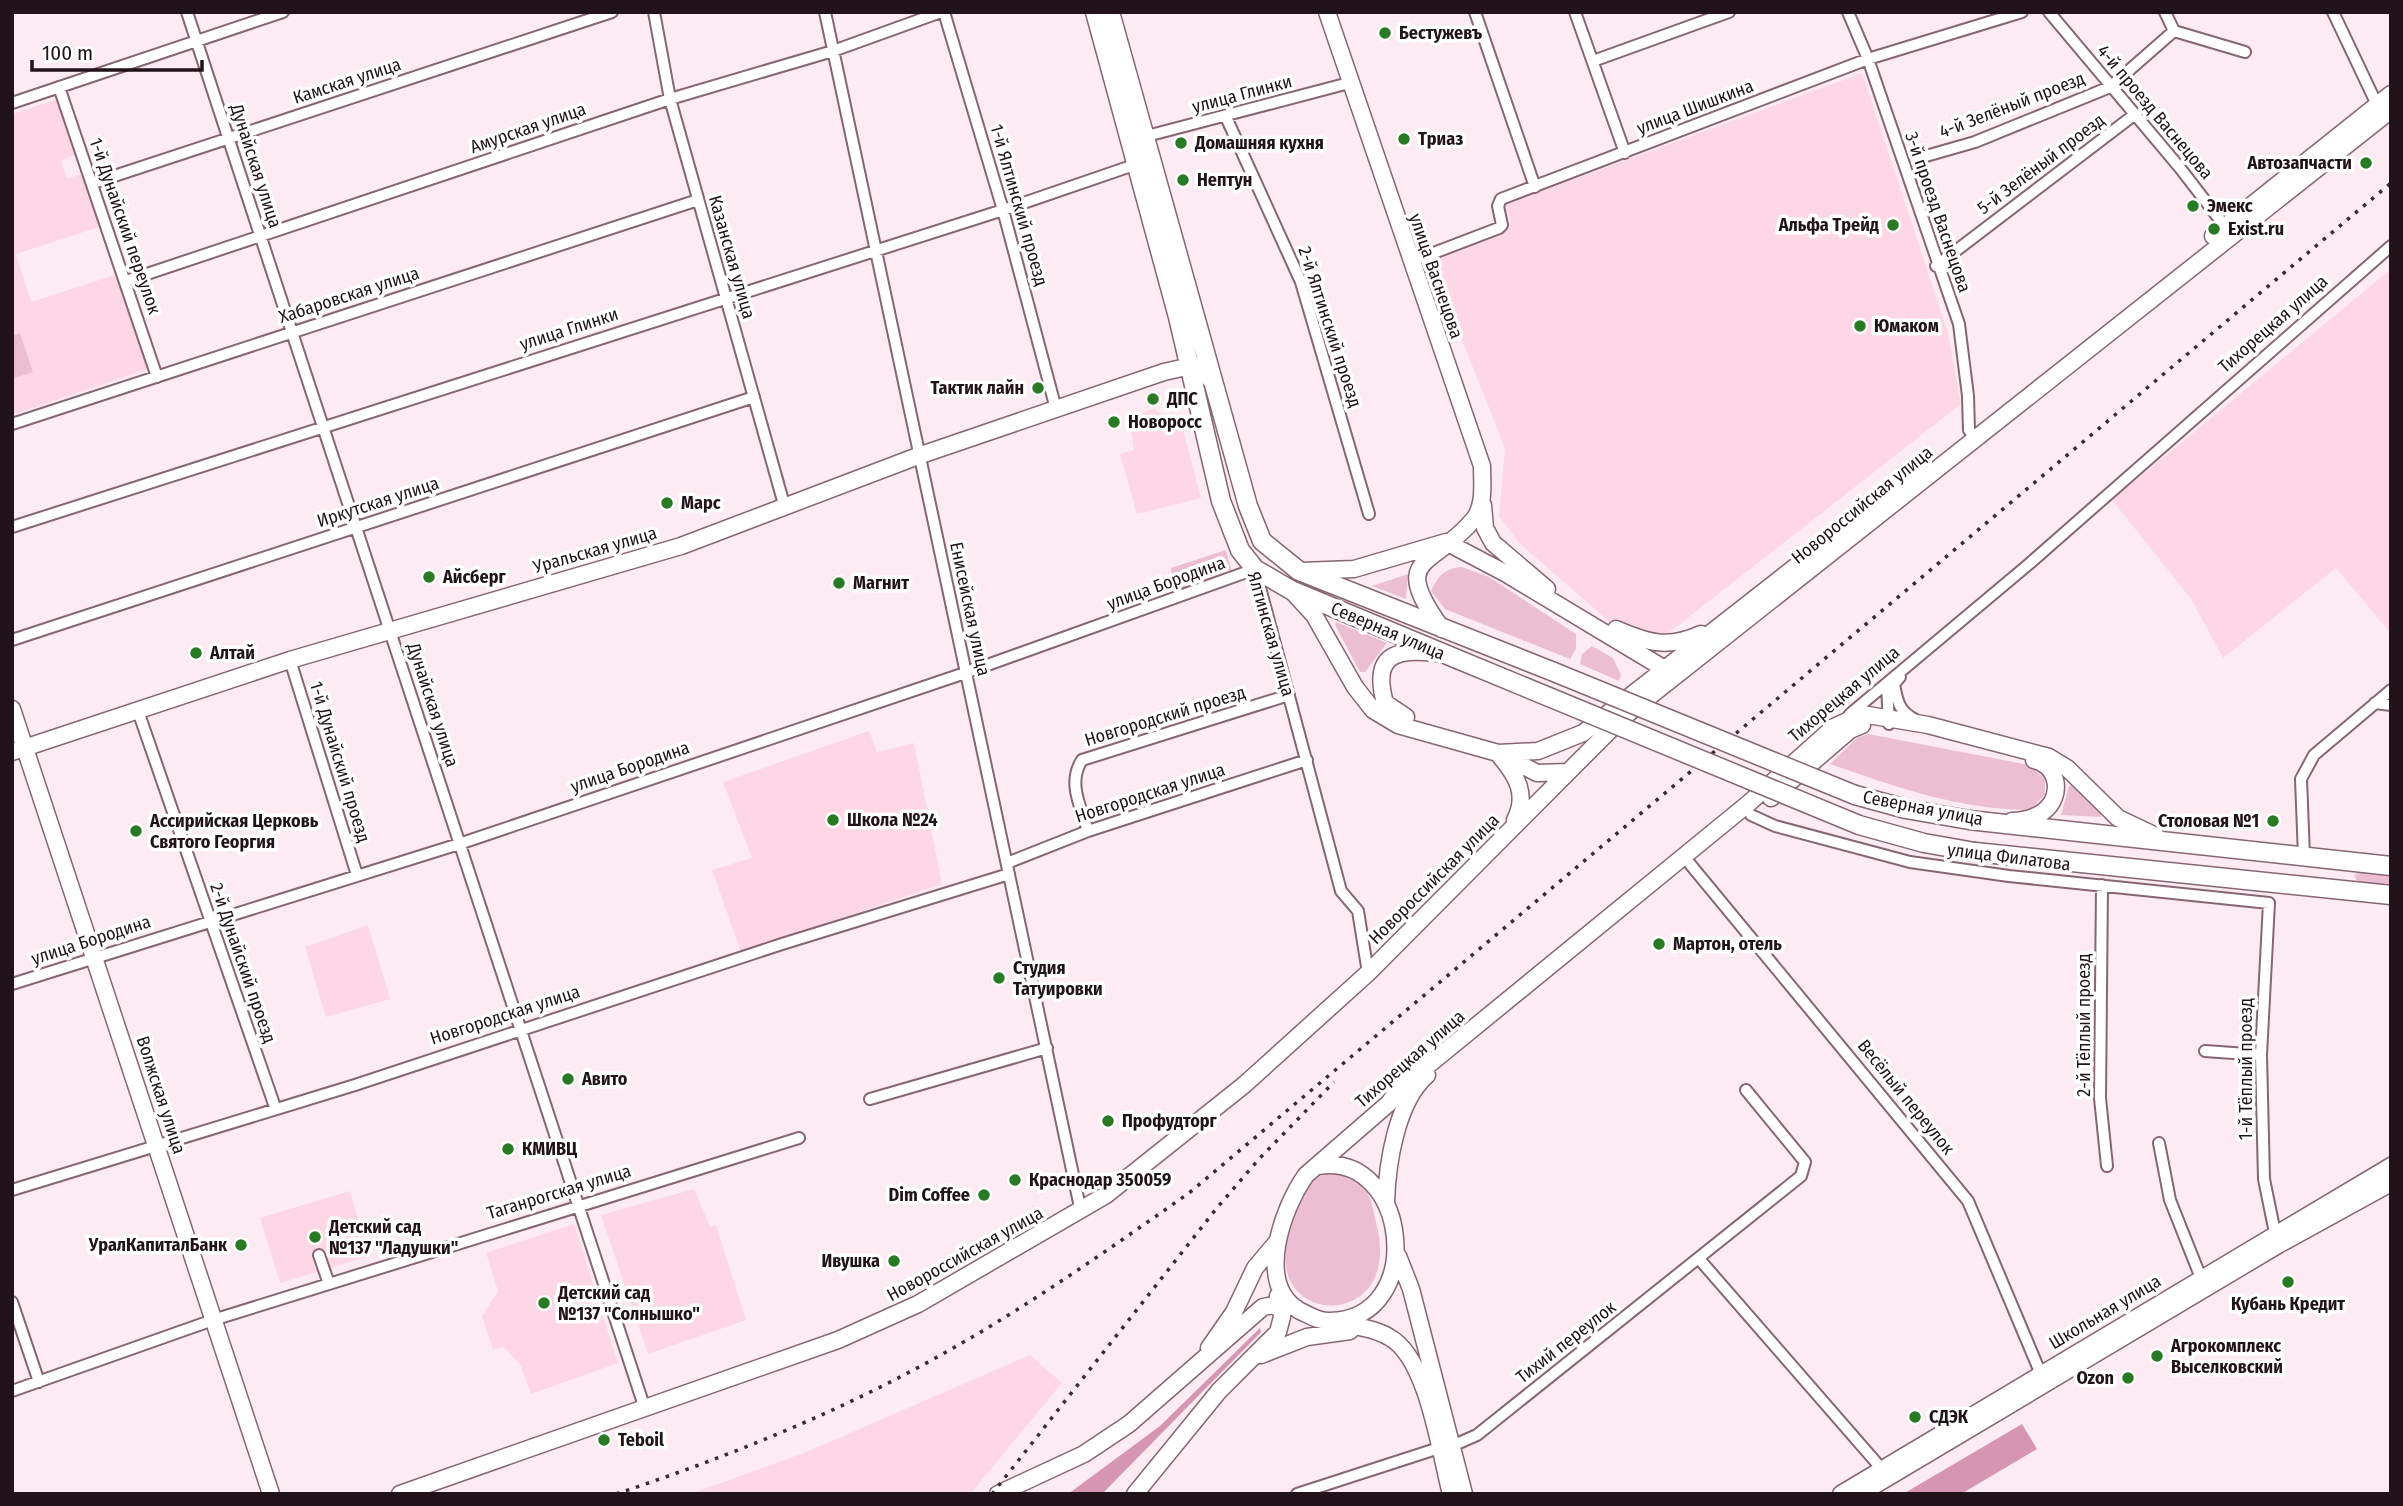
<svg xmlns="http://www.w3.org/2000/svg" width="2403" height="1506" font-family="'Fira Sans Condensed',sans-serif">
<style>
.built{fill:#fed7e6}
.green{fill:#ebbfd1}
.forest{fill:#d695b1}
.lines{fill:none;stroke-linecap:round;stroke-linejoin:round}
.street-casing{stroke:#876573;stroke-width:14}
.secondary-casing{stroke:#876573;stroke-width:19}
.primary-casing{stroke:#876573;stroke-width:21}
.street{stroke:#fff;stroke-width:10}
.secondary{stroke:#fff;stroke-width:16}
.primary{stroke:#fff;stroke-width:18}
.rail{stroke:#3a2b31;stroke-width:3.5;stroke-dasharray:3.5 7;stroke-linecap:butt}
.primary-bridge-casing{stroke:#876573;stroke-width:21;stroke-linecap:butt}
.primary-bridge{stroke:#fff;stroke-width:18}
.poi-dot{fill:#297a24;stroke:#fff;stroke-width:2.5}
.labels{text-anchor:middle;stroke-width:7;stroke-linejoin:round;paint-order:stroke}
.poi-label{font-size:18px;font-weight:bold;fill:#211319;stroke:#fff;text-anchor:start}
.street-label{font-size:18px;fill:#211319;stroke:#fff}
</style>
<rect width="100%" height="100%" fill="#fcebf2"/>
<path class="built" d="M1862,73L1948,333L1961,404L1657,642L1613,625L1519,543L1499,516L1505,448L1429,257L1511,224L1505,205Z
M58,99L77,154L61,161L67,179L84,173L102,226L16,254L31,302L118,274L148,369L12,415V114Z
M2391,269V634L2336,568L2223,658L2191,599L2112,500Z
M1154,409L1183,430L1201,498L1137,514L1120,454L1134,450L1129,417Z
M869,731L877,752L914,743L942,884L741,952L712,870L752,858L723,782Z
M368,925L390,999L326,1017L305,947Z
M694,1189L710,1227L716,1225L746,1320L648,1354L601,1215Z
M350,1191L369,1256L280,1283L260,1218Z
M574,1224L618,1363L531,1394L521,1366L504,1347L493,1349L482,1316L498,1291L486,1253Z
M1030,1355L1062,1383L970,1494H690L804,1453Z"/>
<path class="green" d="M20,333L33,372L12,379V336Z
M1226,550L1232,573L1173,593L1171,568Z
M1462,567L1489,577L1576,634V649L1570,659L1445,609L1431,591C1438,576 1445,568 1462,567Z
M1408,574L1406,599L1372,586Z
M1336,622L1387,643L1365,672H1360L1335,625Z
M1592,646L1613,658L1621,675L1619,681L1580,664L1582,654Z
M1868,734L2029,765L2045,779V794L2031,810C1960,810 1896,787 1830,764L1857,738Z
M2073,785L2101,814V817L2061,815L2069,786Z
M2359,872L2391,875V886L2358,883L2354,875Z
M1335,1169C1372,1189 1369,1191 1378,1231C1397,1327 1278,1326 1286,1252C1288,1227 1302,1198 1314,1177Z"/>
<path class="forest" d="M1260,1328L1261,1332L1102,1494H1068L1160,1426Z
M2022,1424L2037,1449L1961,1494H1903Z"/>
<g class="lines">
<g class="street-casing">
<path id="street" d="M187,12L645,1409
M654,12L670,99L785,508
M825,12L1081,1212
M944,12L1003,210L1056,409
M1475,12L1535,187
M1575,12L1625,153
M1848,12L1868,59L1959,324L1968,396L1969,430L1975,438
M2049,12L2180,168L2227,229
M2165,12L2174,31L2245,52
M2333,12L2380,111
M1593,61L1729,12
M59,87L157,377
M12,103L283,12
M1226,117L1301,282L1369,514
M1143,137L1349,83
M1926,156L1975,142L2110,87L2174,31
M93,183L612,12
M1410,262L1499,228L1502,225L1498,206L1501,199L1868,59L2022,12
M1936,266L2134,115
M126,281L670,99L833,51L941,12
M12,424L698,200
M12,527L1003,210L1137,164
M12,640L754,397
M290,660L357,875
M1900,677L1894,684C1897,701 1899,712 1916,720
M1887,686L1889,724
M2375,703L2391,705
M138,711L275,1107
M1850,714L2029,564L2391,246
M1751,815L1775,826L1910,862L2009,876L2269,903L2261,1055L2264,1179L2275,1233
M1088,831C1081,807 1067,783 1082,760L1289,695
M2304,856L2301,779L2314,755L2391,690
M1007,863L1088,831L1307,760
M1690,864L1968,1201L2043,1379
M2102,885L2100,1098L2107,1166
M12,984L459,844L965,673L1255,569L1341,891L1358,911L1368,973
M2205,1051L2261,1055
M870,1099L1047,1048
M2159,1143L2170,1200L2201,1278
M12,1190L355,1085L782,944L1009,874
M319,1255L329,1284
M1700,1260L1881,1468
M12,1302L39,1382
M12,1391L213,1320L799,1138
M1452,1446L1477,1435L1801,1176L1805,1162L1746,1090
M1297,1494L1439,1448"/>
</g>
<g class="secondary-casing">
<path id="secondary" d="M1327,12L1482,466C1482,483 1485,505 1474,519C1433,569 1388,554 1442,629
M2213,236L2391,94
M1483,505L1485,528L1493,543L1547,589
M1301,571L1354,569L1446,542L1505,573L1673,674
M1291,590L1314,615L1355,687L1373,710L1398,725L1498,753L1537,773L1568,772
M1616,629C1648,643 1668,649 1701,634
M12,709L271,1494
M1406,717L1385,703C1372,656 1394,648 1435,653
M12,752L290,660L681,546L918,456L1164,372L1195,365L1214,383
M1498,753L1538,751L1583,733L1919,470
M1500,756C1517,776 1528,795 1515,820
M1771,798L1850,730L1862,725
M2012,821C2024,820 2034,819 2044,811C2063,796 2059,766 2034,760
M1318,1166C1408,1150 1429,1319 1330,1321C1318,1321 1311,1316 1300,1311C1254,1285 1283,1207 1306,1175L1389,1103L1399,1089L1749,803L1834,727L1862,714L1928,725L2049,757L2067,768L2118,818L2156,836
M1386,1203C1387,1165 1396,1102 1427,1075
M1398,1256L1411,1289L1464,1494
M1337,1324C1354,1326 1374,1328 1389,1337C1428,1358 1440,1453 1451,1494
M1209,1348L1234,1312L1255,1268L1276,1243
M1261,1355L1307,1337L1350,1331
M400,1494L838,1340L918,1304L1106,1195L1244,1085L1368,973L1621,719L2391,110
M998,1494L1084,1454L1129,1424L1263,1307L1280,1304L1296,1308
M1135,1494L1219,1391L1278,1332L1282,1317L1278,1296
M1841,1494L2391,1166
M1860,1494L2278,1245L2391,1183"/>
</g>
<g class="primary-casing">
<path id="primary" d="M1095,12L1178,317L1221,501L1240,550L1255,569L1291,590L1457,659
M1110,12L1248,506L1262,541L1299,571L1554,672
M1855,795L1906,809L1969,820L2391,866
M1975,852L2391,895"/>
</g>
<use href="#street" class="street"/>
<use href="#secondary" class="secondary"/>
<use href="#primary" class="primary"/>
<path class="rail" d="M616,1494C724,1458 830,1416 930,1361C1020,1312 1105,1252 1189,1193L2391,183
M992,1494L1216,1209L1259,1159L1334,1082"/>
<g class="primary-bridge-casing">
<path id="primary-bridge" d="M1457,659L1859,825L1924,843L1975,852
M1554,672L1855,795"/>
</g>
<use href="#primary-bridge" class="primary-bridge"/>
</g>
<g class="poi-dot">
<circle cx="1385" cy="33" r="7"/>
<circle cx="1404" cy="139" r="7"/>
<circle cx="1181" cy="143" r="7"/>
<circle cx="2366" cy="163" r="7"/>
<circle cx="1183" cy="180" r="7"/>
<circle cx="2193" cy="206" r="7"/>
<circle cx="1893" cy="225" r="7"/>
<circle cx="2214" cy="229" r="7"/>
<circle cx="1860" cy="326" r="7"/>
<circle cx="1038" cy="388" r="7"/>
<circle cx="1153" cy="399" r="7"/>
<circle cx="1114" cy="422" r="7"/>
<circle cx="667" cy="503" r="7"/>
<circle cx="429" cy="577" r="7"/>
<circle cx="839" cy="583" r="7"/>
<circle cx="196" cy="653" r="7"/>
<circle cx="833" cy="820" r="7"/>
<circle cx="2273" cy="821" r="7"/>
<circle cx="136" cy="831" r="7"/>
<circle cx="1659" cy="944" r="7"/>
<circle cx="999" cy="978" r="7"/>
<circle cx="568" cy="1079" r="7"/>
<circle cx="1108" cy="1121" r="7"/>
<circle cx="508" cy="1149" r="7"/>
<circle cx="1015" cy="1180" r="7"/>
<circle cx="984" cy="1195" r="7"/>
<circle cx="315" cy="1237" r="7"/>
<circle cx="241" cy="1245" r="7"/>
<circle cx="894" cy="1261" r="7"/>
<circle cx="2288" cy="1282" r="7"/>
<circle cx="544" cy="1303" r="7"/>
<circle cx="2157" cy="1356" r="7"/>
<circle cx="2128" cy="1378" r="7"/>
<circle cx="1915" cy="1417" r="7"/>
<circle cx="604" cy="1440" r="7"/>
</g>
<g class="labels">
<g class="poi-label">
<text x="1399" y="39">Бестужевъ</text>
<text x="1418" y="145">Триаз</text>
<text x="1195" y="149">Домашняя кухня</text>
<text x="2352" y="169" text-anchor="end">Автозапчасти</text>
<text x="1197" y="186">Нептун</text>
<text x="2207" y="212">Эмекс</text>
<text x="1879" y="231" text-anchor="end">Альфа Трейд</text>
<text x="2228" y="235">Exist.ru</text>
<text x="1874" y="332">Юмаком</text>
<text x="1024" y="394" text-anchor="end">Тактик лайн</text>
<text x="1167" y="405">ДПС</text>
<text x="1128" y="428">Новоросс</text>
<text x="681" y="509">Марс</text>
<text x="443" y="583">Айсберг</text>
<text x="853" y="589">Магнит</text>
<text x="210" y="659">Алтай</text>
<text x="847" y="826">Школа №24</text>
<text x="150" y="827">Ассирийская Церковь<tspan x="150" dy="21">Святого Георгия</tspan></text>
<text x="2259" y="827" text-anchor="end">Столовая №1</text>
<text x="1673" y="950">Мартон, отель</text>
<text x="1013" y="974">Студия<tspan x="1013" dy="21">Татуировки</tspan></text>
<text x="582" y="1085">Авито</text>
<text x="1122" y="1127">Профудторг</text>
<text x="522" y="1155">КМИВЦ</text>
<text x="1029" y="1186">Краснодар 350059</text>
<text x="970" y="1201" text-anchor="end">Dim Coffee</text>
<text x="329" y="1233">Детский сад<tspan x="329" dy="21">№137 "Ладушки"</tspan></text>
<text x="227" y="1251" text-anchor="end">УралКапиталБанк</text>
<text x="880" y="1267" text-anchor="end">Ивушка</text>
<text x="558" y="1299">Детский сад<tspan x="558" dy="21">№137 "Солнышко"</tspan></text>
<text x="2288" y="1310" text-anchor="middle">Кубань Кредит</text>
<text x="2171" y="1352">Агрокомплекс<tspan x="2171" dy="21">Выселковский</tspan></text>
<text x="2114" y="1384" text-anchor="end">Ozon</text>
<text x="1929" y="1423">СДЭК</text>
<text x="618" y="1446">Teboil</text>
</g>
<g class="street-label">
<text transform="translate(347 81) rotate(-18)" y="6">Камская улица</text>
<text transform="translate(1242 94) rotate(-15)" y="6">улица Глинки</text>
<text transform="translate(2012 105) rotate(-21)" y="6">4-й Зелёный проезд</text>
<text transform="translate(1695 107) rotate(-21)" y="6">улица Шишкина</text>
<text transform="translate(2155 112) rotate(50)" y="6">4-й проезд Васнецова</text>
<text transform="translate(528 128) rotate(-19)" y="6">Амурская улица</text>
<text transform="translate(2041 164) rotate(-37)" y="6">5-й Зелёный проезд</text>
<text transform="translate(256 166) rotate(72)" y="6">Дунайская улица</text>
<text transform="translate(1019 205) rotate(74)" y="6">1-й Ялтинский проезд</text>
<text transform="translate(1938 212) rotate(71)" y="6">3-й проезд Васнецова</text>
<text transform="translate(125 226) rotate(71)" y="6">1-й Дунайский переулок</text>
<text transform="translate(732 257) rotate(74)" y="6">Казанская улица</text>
<text transform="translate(1436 276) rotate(71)" y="6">улица Васнецова</text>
<text transform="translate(349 295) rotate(-18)" y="6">Хабаровская улица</text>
<text transform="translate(2273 324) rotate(-41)" y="6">Тихорецкая улица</text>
<text transform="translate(1330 327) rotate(72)" y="6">2-й Ялтинский проезд</text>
<text transform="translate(569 329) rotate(-18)" y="6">улица Глинки</text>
<text transform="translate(378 502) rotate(-18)" y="6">Иркутская улица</text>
<text transform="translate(1862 505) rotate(-39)" y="6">Новороссийская улица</text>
<text transform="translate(595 550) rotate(-16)" y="6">Уральская улица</text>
<text transform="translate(1166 583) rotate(-20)" y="6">улица Бородина</text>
<text transform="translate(970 609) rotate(78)" y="6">Енисейская улица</text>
<text transform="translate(1388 631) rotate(23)" y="6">Северная улица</text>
<text transform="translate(1271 634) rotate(74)" y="6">Ялтинская улица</text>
<text transform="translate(1844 694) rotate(-40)" y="6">Тихорецкая улица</text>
<text transform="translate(433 705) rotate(72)" y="6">Дунайская улица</text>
<text transform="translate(1165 716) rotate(-17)" y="6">Новгородский проезд</text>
<text transform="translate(340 762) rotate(73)" y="6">1-й Дунайский проезд</text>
<text transform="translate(630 767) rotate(-19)" y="6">улица Бородина</text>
<text transform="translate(1150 793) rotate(-18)" y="6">Новгородская улица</text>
<text transform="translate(1923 808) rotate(11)" y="6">Северная улица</text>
<text transform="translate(2009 857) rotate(7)" y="6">улица Филатова</text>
<text transform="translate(1434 879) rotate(-45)" y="6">Новороссийская улица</text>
<text transform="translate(91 940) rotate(-18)" y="6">улица Бородина</text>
<text transform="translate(243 963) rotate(71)" y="6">2-й Дунайский проезд</text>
<text transform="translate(505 1015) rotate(-18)" y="6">Новгородская улица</text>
<text transform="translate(2084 1025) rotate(-90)" y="6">2-й Тёплый проезд</text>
<text transform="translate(1410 1059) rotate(-41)" y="6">Тихорецкая улица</text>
<text transform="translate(2246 1069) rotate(-90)" y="6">1-й Тёплый проезд</text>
<text transform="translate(161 1095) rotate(72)" y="6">Волжская улица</text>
<text transform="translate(1906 1097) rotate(51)" y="6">Весёлый переулок</text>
<text transform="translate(559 1192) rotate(-17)" y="6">Таганрогская улица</text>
<text transform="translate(965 1254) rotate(-29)" y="6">Новороссийская улица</text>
<text transform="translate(2105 1312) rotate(-31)" y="6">Школьная улица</text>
<text transform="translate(1566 1342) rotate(-38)" y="6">Тихий переулок</text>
</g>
</g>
<rect width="2403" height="1506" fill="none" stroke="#211319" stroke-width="28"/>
<path d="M32 60v10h170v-10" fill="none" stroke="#211319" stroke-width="3.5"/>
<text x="42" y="60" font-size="21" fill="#211319" stroke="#ffffff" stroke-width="5" paint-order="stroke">100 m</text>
</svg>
